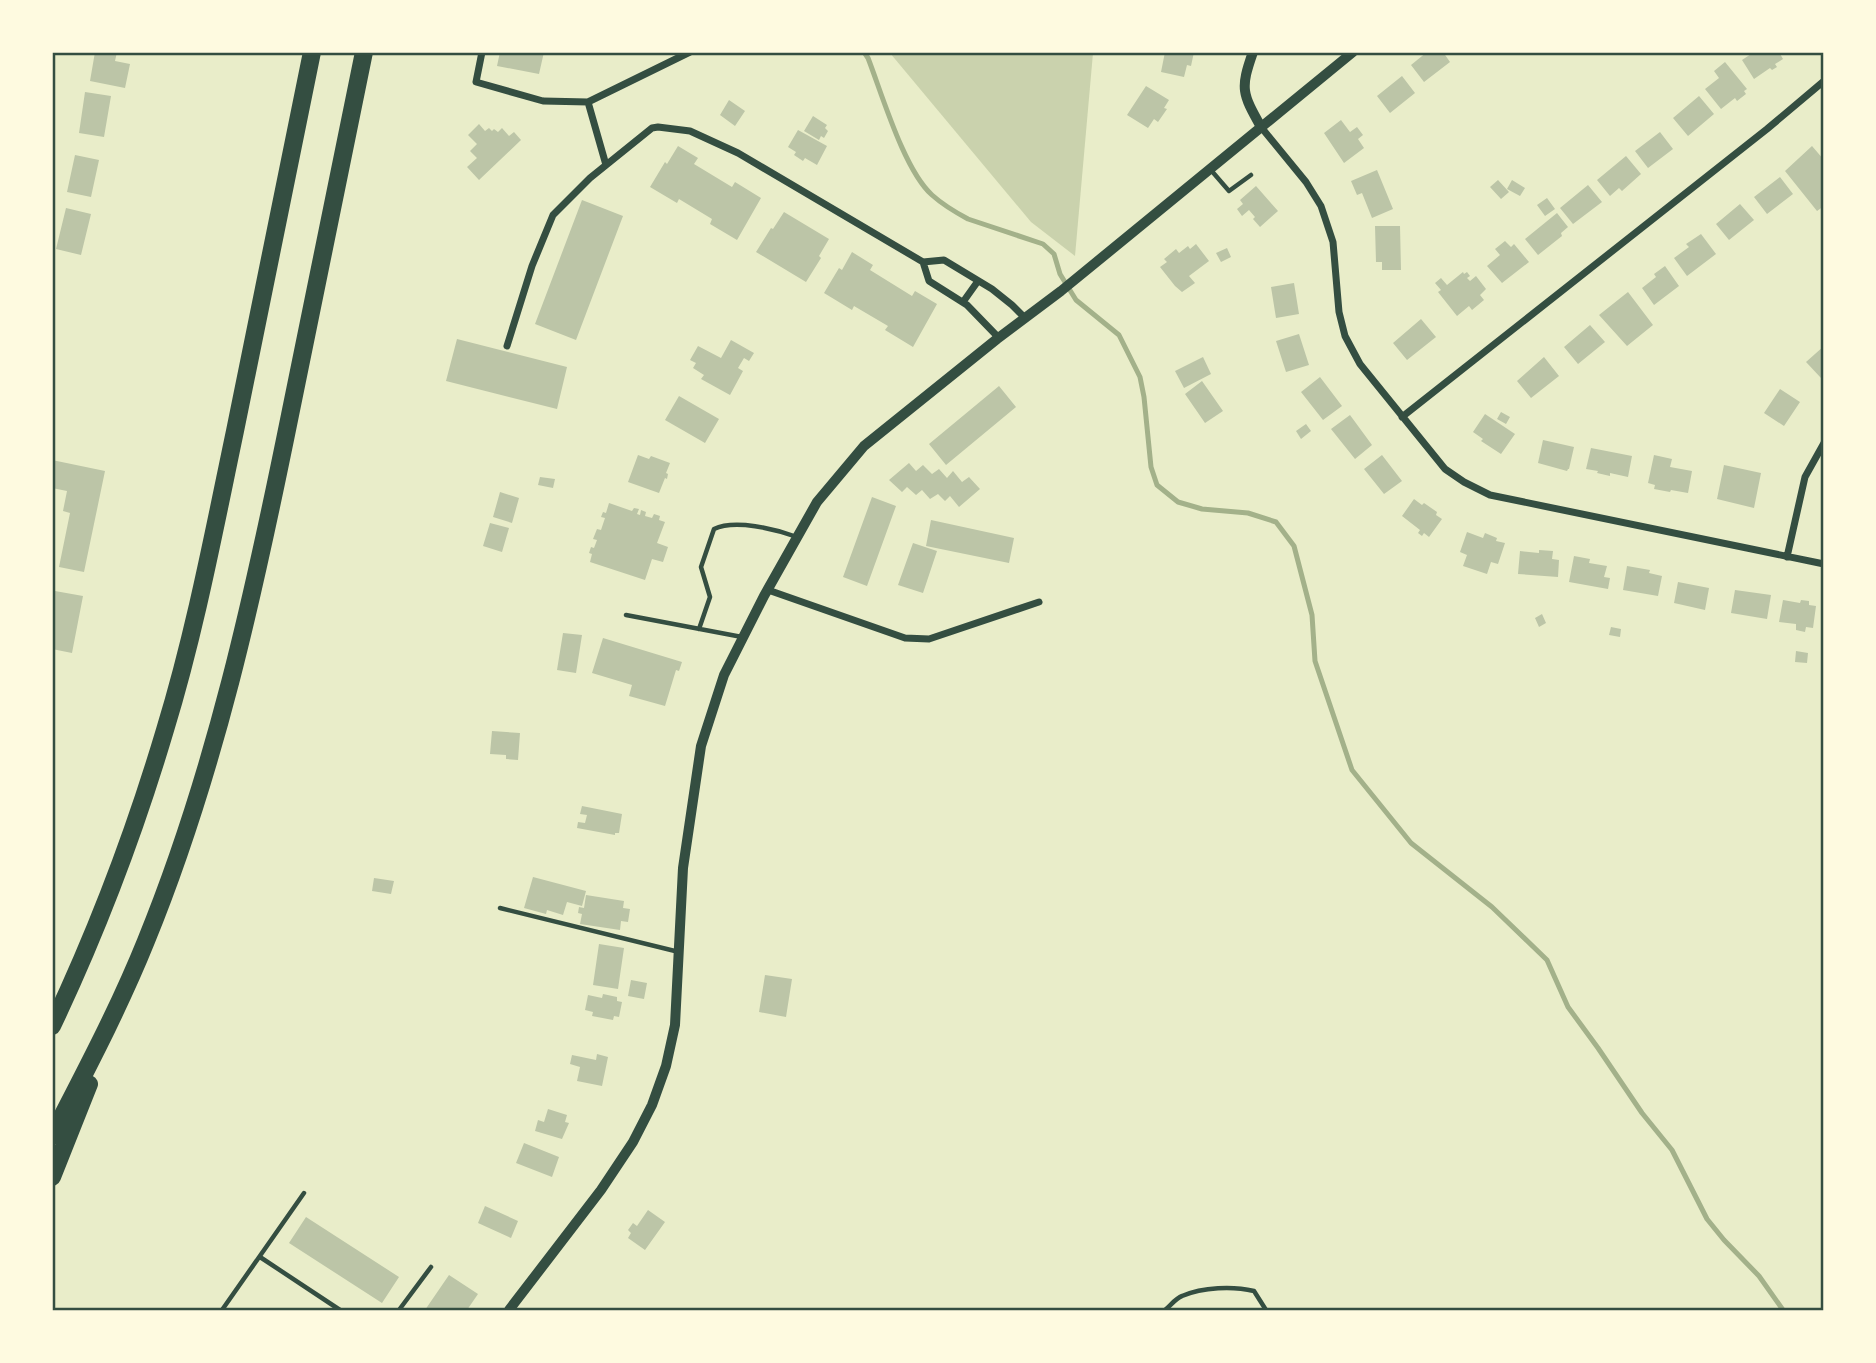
<svg xmlns="http://www.w3.org/2000/svg" width="1876" height="1363" font-family="'Fira Sans Condensed',sans-serif">
<style>
.green{fill:#cad2ad}
.lines{fill:none;stroke-linecap:round;stroke-linejoin:round}
.stream{stroke:#a3b18a;stroke-width:5}
.building{fill:#bcc5a7}
.service{stroke:#344e41;stroke-width:4.5}
.minor{stroke:#344e41;stroke-width:7}
.tertiary{stroke:#344e41;stroke-width:10}
.motorway{stroke:#344e41;stroke-width:18}
.neatline{fill:none;stroke:#344e41;stroke-width:2.5}
</style>
<rect width="100%" height="100%" fill="#e9edc9"/>
<path class="green" d="M890,53H1093L1075,256L1031,222Z"/>
<g class="lines">
<path class="stream" d="M864,52L868,58C882,94 904,170 932,195C942,204 955,212 968,219L1043,244L1054,254L1060,274L1076,300L1119,335L1140,377L1144,397L1151,467L1157,485L1178,502L1202,509L1248,513L1276,522L1294,546L1312,615L1315,661L1352,770L1411,843L1492,907L1547,960L1568,1007L1598,1048L1642,1113L1672,1150L1707,1219L1724,1240L1759,1276L1783,1310"/>
</g>
<path class="building" d="M95,52H117L115,61L130,64L125,88L90,81Z
M500,52H544L539,74L497,66Z
M1165,52H1194L1191,66L1187,65L1184,77L1161,72Z
M1427,52H1443L1450,62L1424,82L1411,65Z
M1754,52H1779L1783,59L1775,64L1777,67L1772,70L1770,68L1754,79L1742,60Z
M1725,62L1747,89L1744,91L1746,94L1737,101L1735,98L1721,109L1705,89L1719,78L1714,71Z
M1402,76L1415,93L1390,113L1377,96Z
M1146,86L1169,100L1164,108L1167,109L1158,122L1154,119L1148,128L1127,115Z
M85,92L111,96L104,137L79,133Z
M1699,96L1714,114L1688,136L1673,118Z
M729,100L745,111L735,126L720,115Z
M813,116L827,125L825,128L828,131L824,138L821,136L819,140L804,131Z
M1341,120L1350,132L1357,127L1363,135L1358,139L1364,148L1344,163L1324,133Z
M479,124L485,131L489,128L492,131L494,129L498,132L502,128L509,136L514,132L521,140L479,180L467,167L477,158L470,151L477,144L468,135Z
M798,130L827,146L817,165L805,158L803,161L794,155L796,152L788,147Z
M1660,132L1673,149L1648,168L1635,151Z
M678,146L698,158L694,164L732,187L735,182L761,198L737,240L710,224L712,219L679,199L677,203L650,187L665,162L667,164Z
M1812,146L1824,160V206L1817,211L1785,171Z
M75,155L99,160L91,197L67,192Z
M1626,156L1641,174L1622,191L1619,188L1610,196L1597,180Z
M1377,170L1393,209L1372,218L1362,193L1357,195L1351,181Z
M1780,177L1793,194L1767,214L1754,197Z
M1498,180L1509,192L1501,199L1490,187Z
M1512,180L1525,188L1520,196L1507,189Z
M1588,185L1602,202L1573,224L1560,208Z
M1256,186L1278,211L1260,227L1253,219L1255,217L1249,210L1242,216L1237,209L1243,204L1240,200Z
M1547,198L1555,209L1545,216L1537,205Z
M582,200L623,216L576,340L535,324Z
M1740,204L1754,220L1729,240L1716,224Z
M66,208L91,214L81,255L56,249Z
M784,212L829,239L819,256L821,258L806,282L756,252L771,228L773,229Z
M1557,213L1568,227L1561,233L1562,236L1538,255L1525,239Z
M1375,226H1400L1401,270H1382V262H1376Z
M1701,234L1716,254L1687,276L1674,258L1689,247L1686,244Z
M1505,241L1511,247L1514,244L1529,262L1502,283L1487,266L1500,255L1495,249Z
M1196,244L1209,261L1189,276L1195,283L1182,292L1175,286L1160,267L1167,262L1164,259L1176,249L1179,253L1188,246L1190,249Z
M1227,248L1231,257L1221,262L1216,253Z
M852,252L873,265L870,270L912,296L915,291L937,304L913,347L885,330L888,326L854,306L852,310L824,293L839,268L842,270Z
M1665,266L1679,286L1654,305L1642,288L1656,277L1654,274Z
M1463,272L1464,274L1467,272L1470,276L1467,278L1470,281L1476,276L1486,289L1480,295L1484,300L1472,310L1469,306L1457,316L1438,292L1441,290L1435,283L1441,278L1447,285Z
M1294,283L1299,314L1276,318L1271,287Z
M1628,292L1653,325L1627,346L1599,315Z
M1421,319L1436,337L1407,360L1393,343Z
M1590,325L1605,342L1578,364L1564,347Z
M1299,334L1309,365L1286,372L1276,341Z
M457,339L567,367L557,409L446,381Z
M731,340L754,353L749,361L744,358L738,368L743,371L730,395L701,379L704,375L693,368L696,363L690,360L698,346L721,358Z
M1824,346V376L1821,378L1806,362Z
M1203,357L1211,374L1184,388L1175,371Z
M1544,357L1559,376L1531,398L1517,381Z
M1320,377L1342,406L1323,420L1301,392Z
M1202,381L1223,411L1205,423L1185,394Z
M999,386L1016,407L946,465L929,444Z
M1780,389L1800,402L1784,426L1764,413Z
M679,396L719,419L705,443L665,420Z
M1501,412L1510,417L1506,424L1497,419Z
M1485,414L1515,434L1501,454L1481,441L1483,439L1473,432Z
M1350,415L1372,445L1355,459L1331,429Z
M1306,424L1311,431L1301,439L1296,431Z
M1543,440L1574,447L1569,469H1568L1567,471L1538,463Z
M1591,448L1632,456L1628,477L1610,473V476L1597,473L1598,471L1586,469Z
M638,455L649,459L651,456L670,463L666,473L668,474L667,479L665,478L659,493L628,482Z
M1382,455L1402,481L1384,494L1364,469Z
M1654,455L1672,459L1670,467L1692,471L1688,493L1671,490L1670,492L1654,489L1655,485L1648,483Z
M52,460L105,471L84,572L59,567L70,513L63,511L67,491L52,488Z
M909,463L916,471L923,465L932,474L939,469L947,478L953,471L962,482L969,477L980,489L959,507L950,496L945,501L938,494L930,499L922,490L916,495L907,487L902,492L889,480Z
M1724,465L1761,473L1754,508L1717,499Z
M540,477L555,479L553,488L538,485Z
M500,492L519,498L512,523L493,517Z
M872,497L896,506L867,586L843,577Z
M1414,499L1422,505L1424,503L1437,512L1436,515L1442,519L1429,537L1424,533L1422,536L1418,533L1420,530L1402,516Z
M609,503L632,511L634,508L639,509L637,514L640,515L641,510L646,512L645,516L652,518L654,514L660,516L659,520L665,522L657,543L668,547L663,562L652,559L645,580L590,562L592,554L589,553L591,547L594,548L597,540L593,539L597,529L601,530L605,518L601,517L603,512L606,513Z
M931,520L1014,538L1009,563L926,546Z
M490,523L509,528L502,552L483,546Z
M1467,532L1483,538L1485,533L1497,538L1496,541L1505,543L1498,564L1491,562L1487,574L1463,566L1467,555L1460,552Z
M913,543L937,551L923,593L898,585Z
M1539,550L1553,551L1552,559L1559,560L1558,577L1518,574L1520,551L1539,553Z
M1574,556L1590,559L1589,563L1607,566L1604,577L1610,578L1608,589L1569,582Z
M1627,566L1650,570L1649,573L1662,576L1658,596L1623,590Z
M1678,582L1709,588L1705,610L1674,603Z
M1735,590L1771,595L1767,619L1731,613Z
M55,591L83,596L72,653L52,649V603Z
M1783,600L1800,603L1801,600L1809,601V605L1816,606L1813,628L1806,627L1805,632L1796,630V624L1779,622Z
M1542,614L1546,623L1539,627L1535,618Z
M1611,627L1621,629L1620,637L1609,635Z
M563,633L582,635L576,673L557,670Z
M603,638L682,662L679,671L676,670L665,706L629,696L632,685L592,673Z
M1796,651L1808,653L1807,663L1795,662Z
M492,731L520,733L518,760L506,759V755L490,754Z
M582,806L622,814L619,833H615V835L577,828L578,822L585,823L587,815L580,814Z
M533,877L586,891L582,906L567,902L563,915L547,910L546,914L524,908Z
M374,878L394,881L391,894L372,891Z
M586,895L624,901L623,908L630,909L628,922L621,921L620,930L580,924L582,914L578,913L579,907L584,908Z
M599,944L624,948L618,989L593,985Z
M765,975L792,979L786,1017L759,1012Z
M631,980L647,983L644,999L628,996Z
M603,994L617,997V1001L622,1002L619,1017L614,1016L613,1020L592,1016L593,1012L585,1010L588,995L602,998Z
M597,1054L608,1057L602,1086L577,1081L580,1067L570,1064L572,1055L596,1060Z
M548,1109L567,1115L565,1122L569,1123L562,1139L535,1131L538,1120L544,1122Z
M524,1143L559,1157L552,1177L516,1163Z
M485,1206L518,1221L511,1238L478,1223Z
M648,1210L665,1222L645,1250L628,1238L631,1233L628,1230L633,1223L637,1226Z
M306,1217L399,1277L382,1303L289,1243Z
M449,1275L478,1294L467,1310H425Z"/>
<g class="lines">
<path class="service" d="M1210,169L1229,191L1251,175
M626,615L742,637
M699,629L710,597L701,567L714,529C735,519 775,529 797,537
M500,908L679,952
M260,1257L340,1310
M222,1310L304,1193
M399,1310L431,1267
M1165,1310C1170,1306 1176,1298 1182,1296C1203,1287 1233,1286 1254,1291L1266,1310"/>
<path class="minor" d="M482,52L476,82L543,101L588,102L690,52
M588,102L606,165
M1261,127L1306,182L1321,206L1333,242L1339,312L1345,336L1360,364L1445,469L1464,482L1490,495L1824,564
M923,262L929,281L967,305L999,338
M963,302L978,281
M507,346L532,266L553,215L590,178L652,128L658,127L690,131L738,153L923,262L944,260L992,289L1012,305L1025,318
M1402,417L1767,129L1824,81
M1787,557L1805,477L1824,443
M768,590L905,638L929,639L1039,602"/>
<path class="tertiary" d="M1253,52C1240,89 1242,93 1261,127
M509,1310L601,1190L633,1142L652,1105L666,1066L675,1025L683,868L701,746L724,675L764,596L817,502L864,446L997,339L1061,291L1353,52"/>
<path class="motorway" d="M52,1026C97,931 135,831 165,730C195,632 214,531 235,431C260,305 286,179 312,52
M52,1136C85,1072 119,1008 146,941C215,772 254,593 290,415C315,294 339,173 364,52
M52,1177L89,1084"/>
</g>
<rect width="1876" height="1363" fill="none" stroke="#fefae0" stroke-width="108"/>
<rect x="54" y="54" width="1768" height="1255" class="neatline"/>
</svg>
